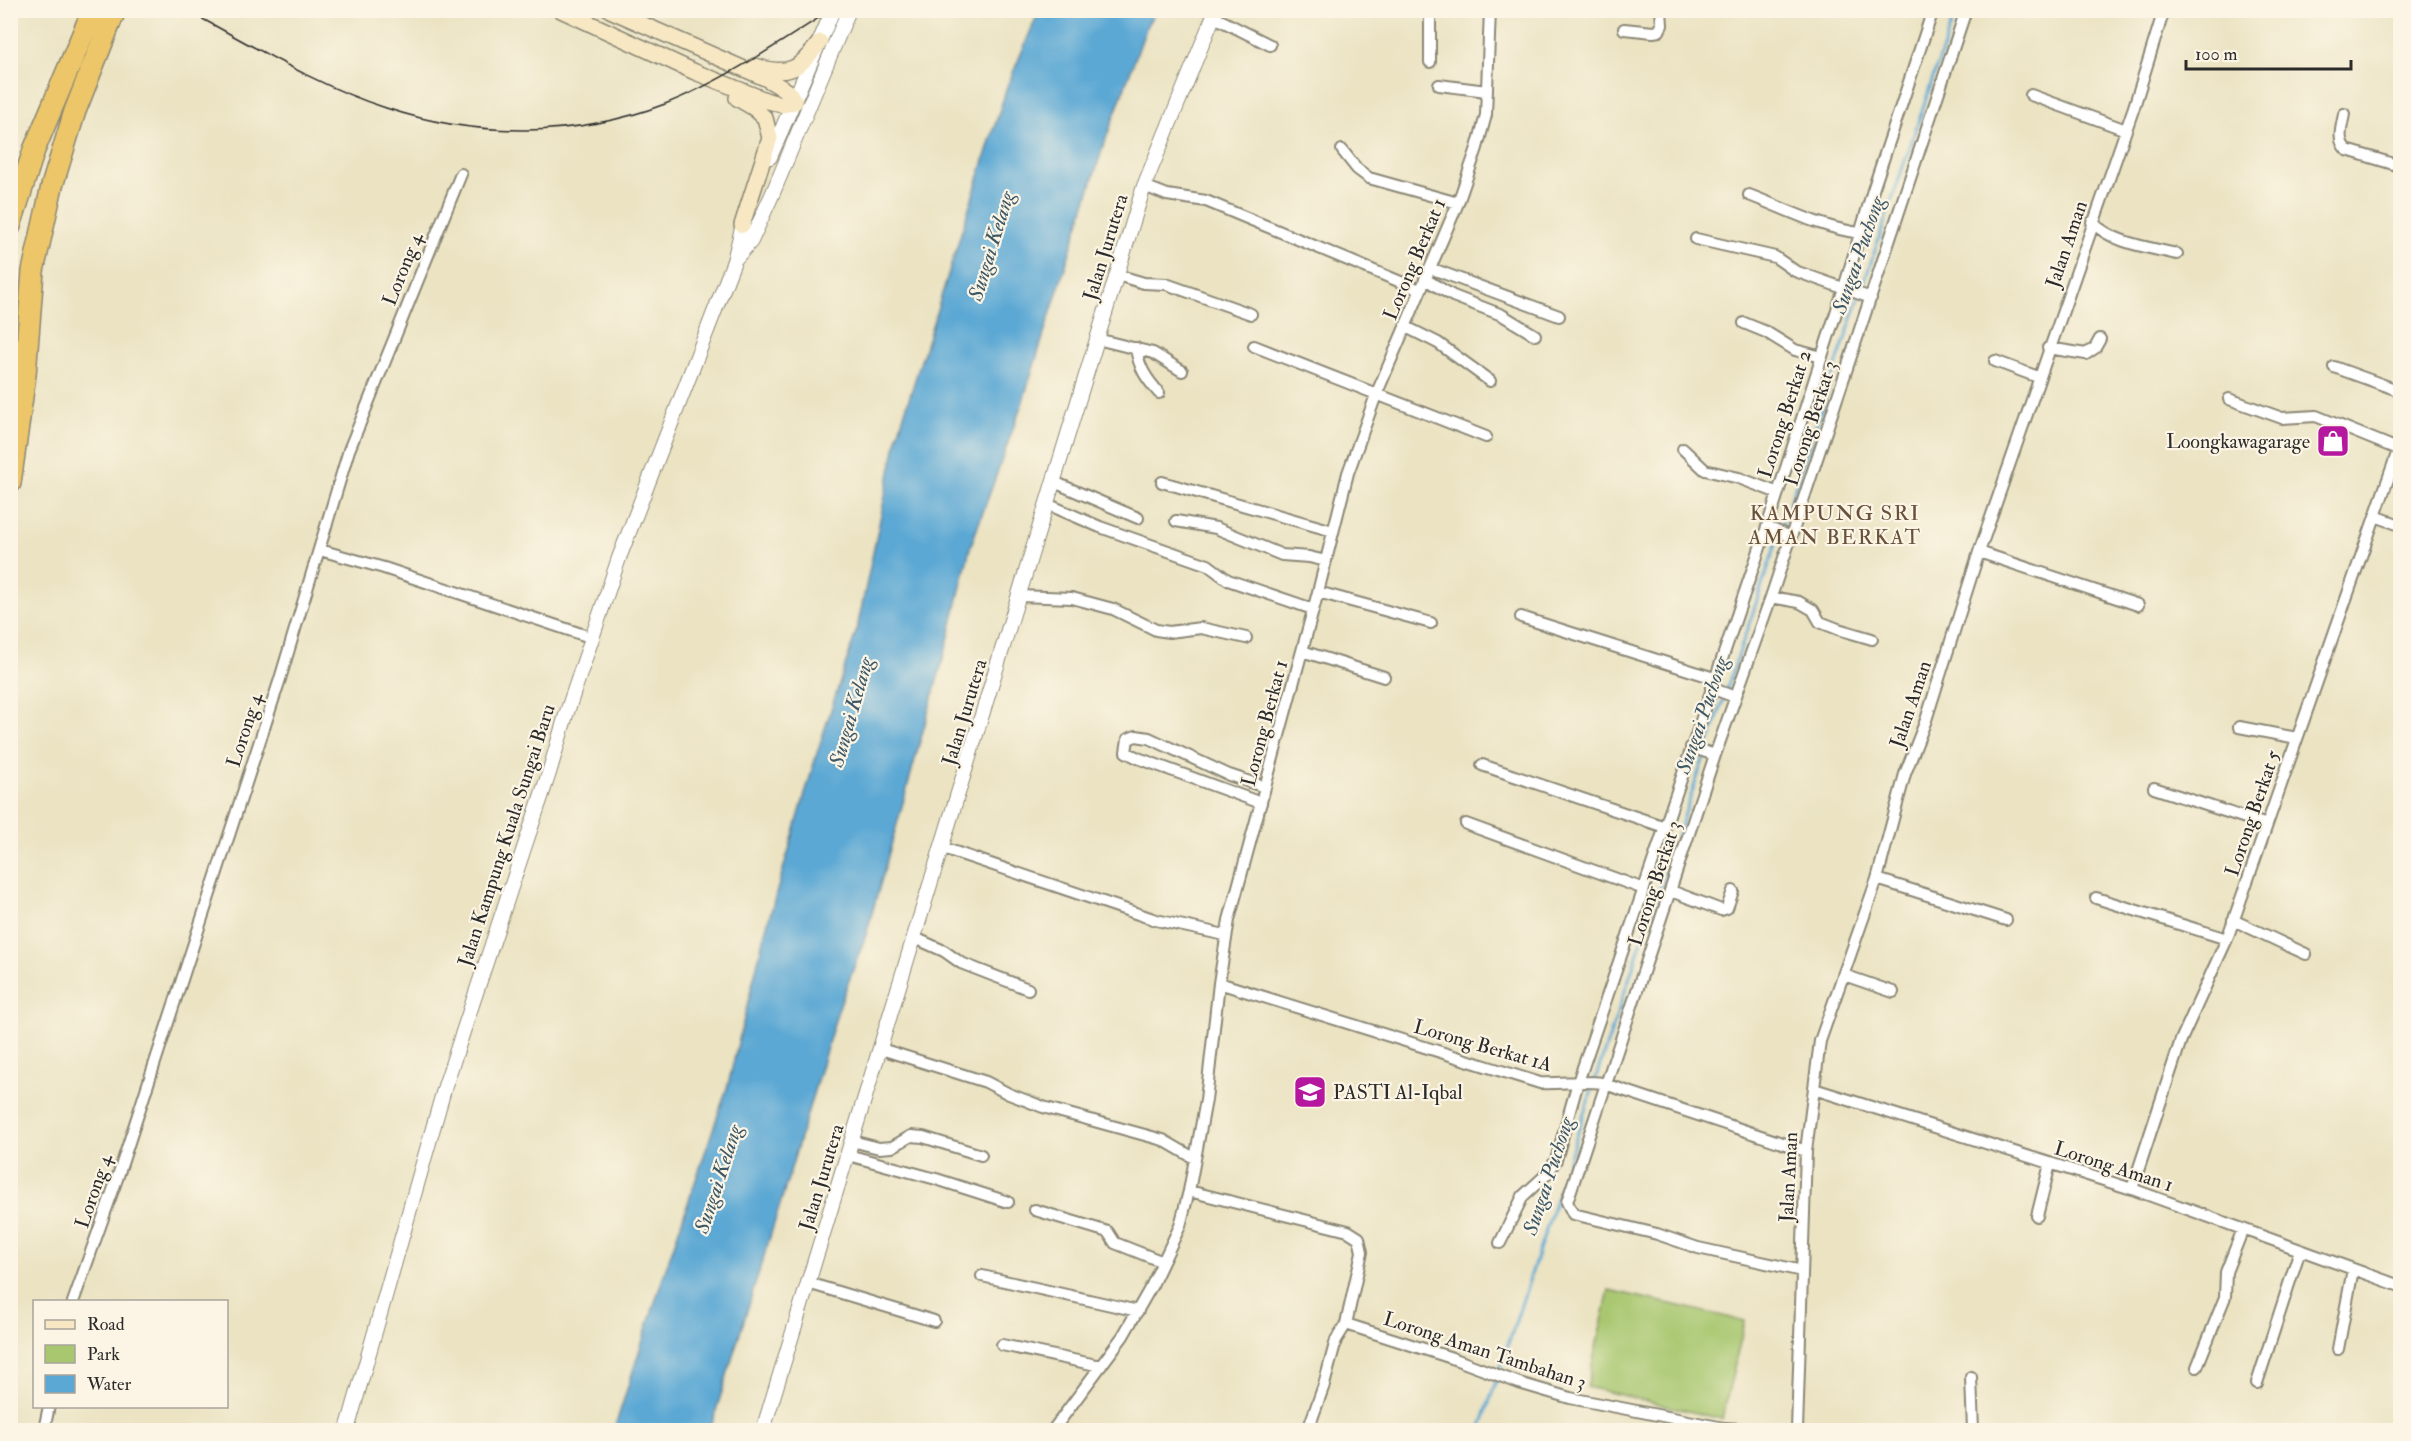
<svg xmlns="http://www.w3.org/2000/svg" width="2411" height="1441" font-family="'IM FELL Double Pica',serif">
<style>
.green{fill:#a8c76f;stroke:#6a794d;stroke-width:1.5}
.water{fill:#5ba8d4;stroke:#436a80;stroke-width:1.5}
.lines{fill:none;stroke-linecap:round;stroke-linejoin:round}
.stream{stroke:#5ba8d4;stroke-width:3}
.minor-casing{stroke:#8b8776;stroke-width:14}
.tertiary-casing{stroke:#8b8776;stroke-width:16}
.secondary-casing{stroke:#8b8776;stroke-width:18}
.motorway-casing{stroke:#8b8776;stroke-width:24}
.minor{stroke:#fff;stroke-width:10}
.tertiary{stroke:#fff;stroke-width:14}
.secondary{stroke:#f7e8c3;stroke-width:15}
.motorway{stroke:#ecc669;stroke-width:21}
.tram{stroke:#2b2b2b;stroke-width:1.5}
.labels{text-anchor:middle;stroke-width:4.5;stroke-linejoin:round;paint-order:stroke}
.street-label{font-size:20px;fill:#2b2b2b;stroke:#fcf5e5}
.poi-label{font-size:20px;fill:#2b2b2b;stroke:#fcf5e5;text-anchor:end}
.water-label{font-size:21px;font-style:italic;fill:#3c5766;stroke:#fcf5e5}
.neighbourhood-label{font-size:21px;letter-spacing:1.5px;fill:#68523b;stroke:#fcf5e5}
</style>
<rect width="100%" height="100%" fill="#fcf5e5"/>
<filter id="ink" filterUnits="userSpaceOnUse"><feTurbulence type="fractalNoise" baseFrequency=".0167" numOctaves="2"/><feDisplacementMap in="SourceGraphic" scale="12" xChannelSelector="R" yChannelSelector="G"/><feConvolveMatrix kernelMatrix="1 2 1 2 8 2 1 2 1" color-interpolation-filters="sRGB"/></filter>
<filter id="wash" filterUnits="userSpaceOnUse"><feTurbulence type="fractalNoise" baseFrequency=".008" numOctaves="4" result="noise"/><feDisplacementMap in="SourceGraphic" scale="24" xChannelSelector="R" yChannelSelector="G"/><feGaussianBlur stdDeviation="1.35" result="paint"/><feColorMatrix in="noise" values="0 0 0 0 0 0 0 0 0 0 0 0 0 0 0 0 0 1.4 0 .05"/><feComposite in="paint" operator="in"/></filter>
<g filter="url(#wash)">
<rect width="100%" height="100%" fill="#ebe3c2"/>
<path class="green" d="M1609,1290L1745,1321L1722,1419L1587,1387Z"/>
<path class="water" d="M1039,11H1157L1148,23L1103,147L1022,404L970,548L947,645L866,935L838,1010L787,1182L710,1430H614L667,1265L728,1085L765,932L817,753L857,629L898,434L1007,87Z"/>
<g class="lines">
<path class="stream" d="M1781,529L1956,10
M1480,1430L1601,1062L1779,535"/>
</g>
</g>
<g filter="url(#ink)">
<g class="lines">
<g class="minor-casing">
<path id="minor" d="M1214,17L1270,45
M1624,29L1653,32L1659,31L1662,25L1661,10
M1430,62V10
M1439,85L1487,91
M2031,95L2126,130
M2344,114C2342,127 2336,140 2347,150L2400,166
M1342,150L1357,169L1369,178L1458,203
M1144,186L1167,195L1206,201L1420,290
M1749,195C1786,209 1821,228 1860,233
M2092,222C2114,244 2148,247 2177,254
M1696,239L1775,257L1795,271L1871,298
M1430,268L1559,316
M1117,275L1144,283L1166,284L1251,314
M1425,279L1453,296L1502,315L1535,335
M1744,323L1766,332L1795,350L1822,357
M1406,327L1438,343L1490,381
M1097,339L1153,353L1182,371
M1254,346L1486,437
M1136,348C1139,368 1146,378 1159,393
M2048,348L2086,354L2095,348L2100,339
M1995,361L2038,377
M2334,367L2400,391
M2229,399L2282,418L2316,416L2400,450
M1683,449L1705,470L1739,478L1778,493
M1054,482L1138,518
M1162,482L1333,531
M1047,504L1100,527L1208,565L1228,580L1313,609
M2375,516L2400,525
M1176,521L1216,528L1282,555L1309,557L1326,561
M1767,527L1791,537
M320,550L384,568L593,638
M1979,552L2138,605
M1318,592L1431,623
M1019,596L1072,598L1113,609L1156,630L1169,632L1201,628L1246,638
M1771,597L1799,602L1813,610L1820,622L1838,629L1872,639
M1521,617L1714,678
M1302,651L1384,677
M1711,688L1735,697
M2239,727L2297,738
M1691,747L1715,755
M1482,765L1665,827
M2154,788L2267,825
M1261,803L1138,758L1126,752L1128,739L1136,736L1149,738L1229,775L1265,787
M1466,824L1644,889
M943,848L1156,920L1225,935
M1877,879L2006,920
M1671,891L1721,910L1727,908L1733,891
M2096,898L2227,939
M2233,920L2306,954
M915,938L944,951L961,963L1028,989
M1844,975L1893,992
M1219,983L1540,1083C1561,1084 1581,1080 1602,1083L1806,1151
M881,1049L986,1082L1009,1094L1043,1107L1163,1140L1194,1158
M1814,1089L2132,1189L2400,1286
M852,1141L879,1148L892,1147L911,1136L923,1137L981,1155
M848,1155L936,1179L1008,1202
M2132,1189L2181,1040L2227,939L2400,445
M1189,1191L1348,1231L1359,1238L1362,1252L1346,1324L1336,1340L1324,1385L1308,1430
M1035,1210L1108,1232L1115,1243L1163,1262
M2037,1216L2050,1164
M1500,1243L1523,1196L1547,1174L1556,1160L1578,1082L1767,527L1844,288L1873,190L1933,10
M1802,1271L1698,1248L1657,1234L1573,1214L1567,1202L1715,755L1771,597L1966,10
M982,1276L1138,1311
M808,1283L934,1321
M73,1302L117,1179L280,679L349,450L461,174
M1346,1324L1452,1358L1519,1383L1570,1398L1724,1428L1757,1430
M1002,1345L1101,1366
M2338,1349L2353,1269
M2197,1367L2225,1297L2226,1272L2243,1229
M1971,1377L1973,1430
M2257,1383L2300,1250
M44,1430L49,1406
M1053,1430L1123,1336L1152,1285L1180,1226L1189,1191L1206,1100L1219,983L1229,920L1318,592L1348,473L1376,395L1458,203L1477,148L1486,115L1490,10
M1797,1430L1806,1151L1820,1041L1877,879L1905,774L1926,720L1979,552L2134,107L2164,10"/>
</g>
<g class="tertiary-casing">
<path id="tertiary" d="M770,157L833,10
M735,259L751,241L772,195L849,10
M347,1430L445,1086L549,773L566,715L619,558L734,261L745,216
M763,1430L1144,186L1216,10"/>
</g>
<g class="secondary-casing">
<path id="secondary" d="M561,10L695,72L768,101L783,105L795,102L789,92L767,79L610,10
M755,66C790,77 799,69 820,42
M737,98L754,108L765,118L770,138L742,225"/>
</g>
<g class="motorway-casing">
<path id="motorway" d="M10,226L34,150L93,10
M10,483L25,375L33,271L52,186L75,111L115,10"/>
</g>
<use href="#minor" class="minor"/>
<use href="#tertiary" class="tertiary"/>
<use href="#secondary" class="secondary"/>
<use href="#motorway" class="motorway"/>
<path class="tram" d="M186,10C250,44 317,86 386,108C476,138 576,138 665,104C721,82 780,43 831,10"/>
</g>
</g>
<defs>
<g id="shop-square" transform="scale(1.725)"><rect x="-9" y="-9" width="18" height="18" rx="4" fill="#b5179e" stroke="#fcf5e5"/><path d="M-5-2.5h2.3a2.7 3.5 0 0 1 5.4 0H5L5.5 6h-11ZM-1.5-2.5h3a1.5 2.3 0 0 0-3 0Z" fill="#fff"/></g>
<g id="school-square" transform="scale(1.725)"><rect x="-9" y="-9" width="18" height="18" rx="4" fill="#b5179e" stroke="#fcf5e5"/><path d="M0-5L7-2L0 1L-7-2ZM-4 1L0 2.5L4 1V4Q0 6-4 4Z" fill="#fff"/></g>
</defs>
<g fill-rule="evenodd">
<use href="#shop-square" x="2333" y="441"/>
<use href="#school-square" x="1310" y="1092"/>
</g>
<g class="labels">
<g class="street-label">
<text transform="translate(2066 244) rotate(-71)" y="7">Jalan Aman</text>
<text transform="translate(1105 247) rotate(-73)" y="7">Jalan Jurutera</text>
<text transform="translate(1414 259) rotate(-67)" y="7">Lorong Berkat 1</text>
<text transform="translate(402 269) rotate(-68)" y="7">Lorong 4</text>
<text transform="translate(1784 414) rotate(-72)" y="7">Lorong Berkat 2</text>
<text transform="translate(1810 423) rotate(-72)" y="7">Lorong Berkat 3</text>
<text transform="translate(1910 704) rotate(-71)" y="7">Jalan Aman</text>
<text transform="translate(964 712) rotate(-73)" y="7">Jalan Jurutera</text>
<text transform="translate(1264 723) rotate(-75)" y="7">Lorong Berkat 1</text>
<text transform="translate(244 730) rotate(-72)" y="7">Lorong 4</text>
<text transform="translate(2252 813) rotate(-71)" y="7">Lorong Berkat 5</text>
<text transform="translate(506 835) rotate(-72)" y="7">Jalan Kampung Kuala Sungai Baru</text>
<text transform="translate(1654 883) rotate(-72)" y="7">Lorong Berkat 3</text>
<text transform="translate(1483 1045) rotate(16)" y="7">Lorong Berkat 1A</text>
<text transform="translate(2114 1166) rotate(18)" y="7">Lorong Aman 1</text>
<text transform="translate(821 1177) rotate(-73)" y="7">Jalan Jurutera</text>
<text transform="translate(1788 1177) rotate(-87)" y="7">Jalan Aman</text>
<text transform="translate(93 1191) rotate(-71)" y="7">Lorong 4</text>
<text transform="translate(1485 1350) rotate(18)" y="7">Lorong Aman Tambahan 3</text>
</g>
<g class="poi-label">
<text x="2310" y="448">Loongkawagarage</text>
<text x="1333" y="1099" text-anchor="start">PASTI Al-Iqbal</text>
</g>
<g class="water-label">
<text transform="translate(991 246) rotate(-73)" y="7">Sungai Kelang</text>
<text transform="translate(1858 255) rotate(-71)" y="7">Sungai Puchong</text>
<text transform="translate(851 712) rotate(-74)" y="7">Sungai Kelang</text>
<text transform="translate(1702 715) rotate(-71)" y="7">Sungai Puchong</text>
<text transform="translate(1548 1176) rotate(-72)" y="7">Sungai Puchong</text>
<text transform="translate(718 1179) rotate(-72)" y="7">Sungai Kelang</text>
</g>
<g class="neighbourhood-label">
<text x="1835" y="520">KAMPUNG SRI<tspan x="1835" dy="24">AMAN BERKAT</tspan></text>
</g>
</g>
<rect width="2411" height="1441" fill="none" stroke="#fcf5e5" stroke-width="36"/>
<rect x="33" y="1300" width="195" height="108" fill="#fcf5e5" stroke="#a8a49b" stroke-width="1.5"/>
<rect x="45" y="1320" width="30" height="9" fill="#f7e8c3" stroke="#a8a49b" stroke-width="1.5"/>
<text x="87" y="1330" font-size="18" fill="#2b2b2b">Road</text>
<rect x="45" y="1345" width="30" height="18" fill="#a8c76f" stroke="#a8a49b" stroke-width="1.5"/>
<text x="87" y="1360" font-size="18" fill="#2b2b2b">Park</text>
<rect x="45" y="1375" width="30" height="18" fill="#5ba8d4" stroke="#a8a49b" stroke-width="1.5"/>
<text x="87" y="1390" font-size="18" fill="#2b2b2b">Water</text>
<path d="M2186 60v9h165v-9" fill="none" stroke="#2b2b2b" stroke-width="3"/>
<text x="2195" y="60" font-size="18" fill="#2b2b2b" stroke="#fcf5e5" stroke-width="4.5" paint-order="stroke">100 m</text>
</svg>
